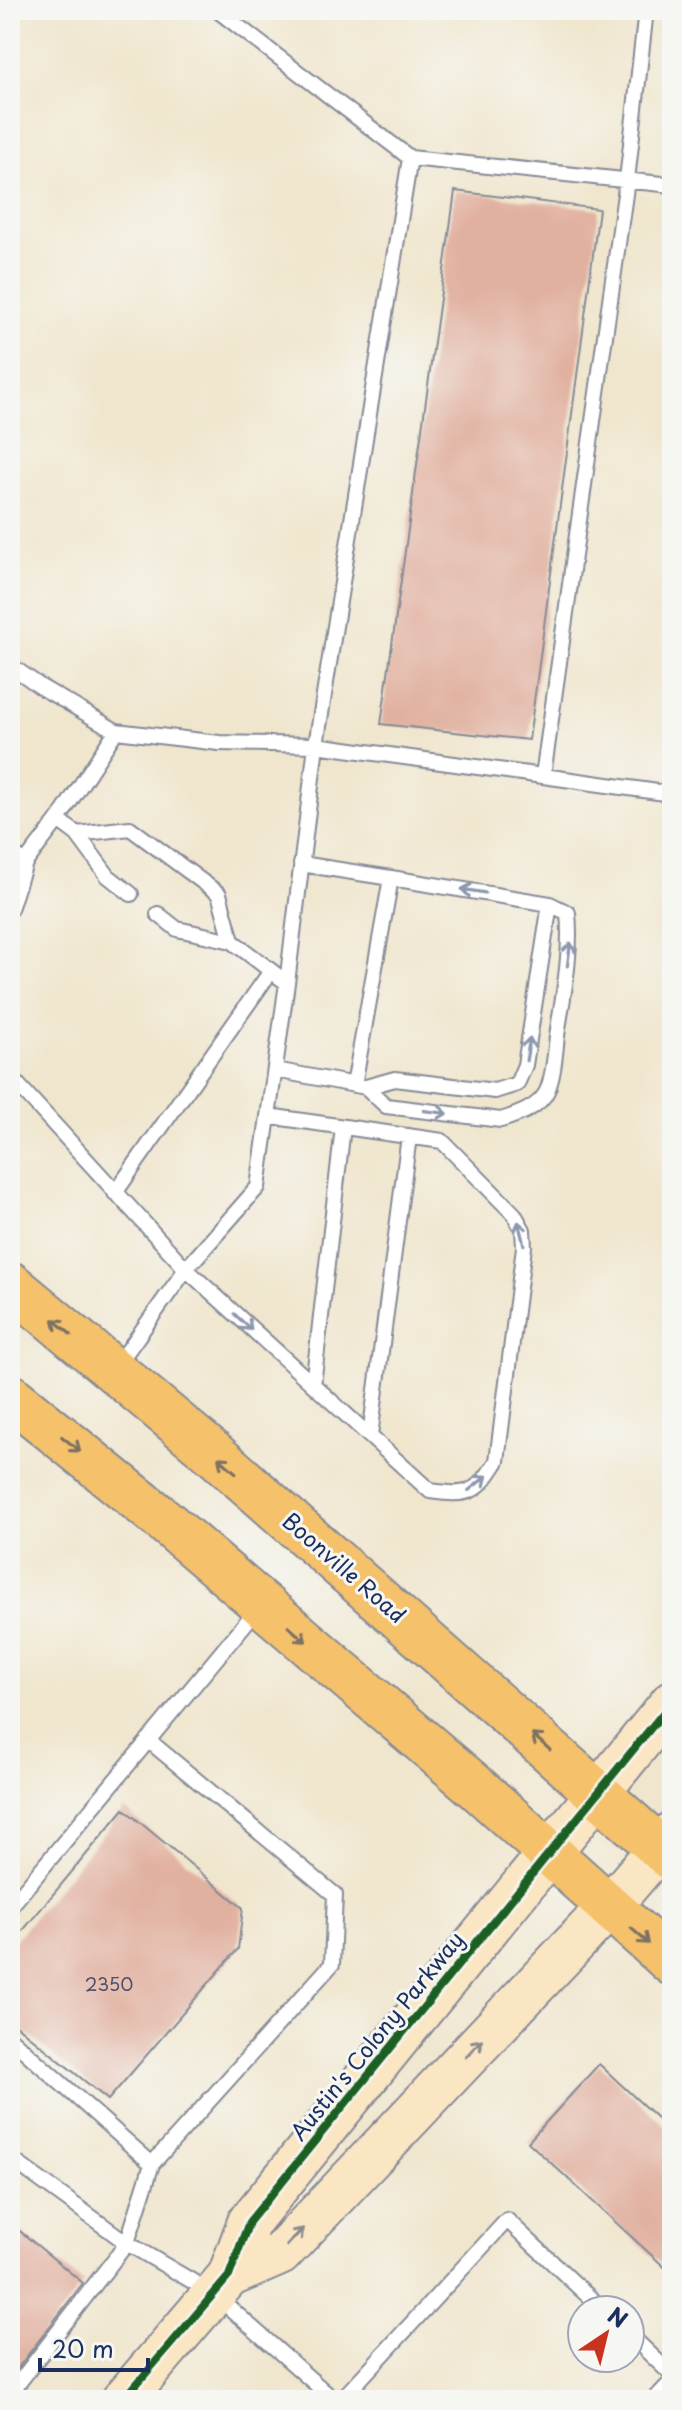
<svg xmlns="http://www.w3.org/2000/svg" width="682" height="2410" font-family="'Playpen Sans',sans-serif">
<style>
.building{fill:#e1b1a0}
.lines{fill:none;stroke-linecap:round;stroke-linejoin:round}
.lane-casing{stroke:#868a96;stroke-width:18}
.secondary-casing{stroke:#868a96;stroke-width:46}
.primary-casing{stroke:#868a96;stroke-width:48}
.lane{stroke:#fff;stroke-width:14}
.secondary{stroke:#fbe6c4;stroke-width:42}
.primary{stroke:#f5c16b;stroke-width:44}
.cycleway-casing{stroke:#f6f6f2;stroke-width:13}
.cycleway{stroke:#1b5e20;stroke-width:8}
.oneway{stroke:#8d97ae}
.oneway2{stroke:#7d7164}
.oneway3{stroke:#8b8a91}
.labels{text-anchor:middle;stroke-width:6;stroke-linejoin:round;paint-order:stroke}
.number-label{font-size:18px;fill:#4c506e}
.street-label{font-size:22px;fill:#1b2f5e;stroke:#f6f6f2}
</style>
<rect width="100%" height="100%" fill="#f6f6f2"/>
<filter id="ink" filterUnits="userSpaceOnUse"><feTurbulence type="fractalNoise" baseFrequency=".0125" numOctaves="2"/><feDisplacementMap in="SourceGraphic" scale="16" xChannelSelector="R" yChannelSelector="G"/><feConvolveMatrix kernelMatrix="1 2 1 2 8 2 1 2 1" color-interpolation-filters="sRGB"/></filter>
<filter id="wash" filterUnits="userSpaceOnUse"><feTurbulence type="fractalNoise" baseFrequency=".006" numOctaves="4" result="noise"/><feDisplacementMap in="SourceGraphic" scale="32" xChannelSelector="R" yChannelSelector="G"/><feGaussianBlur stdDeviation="1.8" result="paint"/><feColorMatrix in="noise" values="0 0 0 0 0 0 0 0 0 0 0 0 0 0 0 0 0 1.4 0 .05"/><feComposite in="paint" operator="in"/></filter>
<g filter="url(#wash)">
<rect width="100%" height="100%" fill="#f0e6ce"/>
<g id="blocks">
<path class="building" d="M455,191L599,209L529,740L381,724Z
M124,1809L243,1908L238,1949L108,2100L10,2020V1946Z
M599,2064L672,2132V2274L528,2142Z
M10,2223L83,2283L10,2378Z"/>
</g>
</g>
<g filter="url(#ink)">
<use href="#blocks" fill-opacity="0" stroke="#868a96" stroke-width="2"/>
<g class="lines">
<g class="lane-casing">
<path id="lane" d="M217,10L410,158L672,185
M646,10L627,180L543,776L672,794
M10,665L41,687L116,731L219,743L316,745L543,776
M58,820L77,834L130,828L219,894L232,941L287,983
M77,834L108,876L131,894
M10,852L25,863
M301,864L391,878L354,1085
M10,909L25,863L58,820L116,731
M158,914L177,929L232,941
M275,1070L366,1087L395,1079L495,1091L517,1084L525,1065L550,904
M10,1076L186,1269L430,1491C468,1496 476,1495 497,1461L524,1247L523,1230L514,1214L442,1141L268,1116
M366,1087L386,1106L501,1120C517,1115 539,1108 547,1091C554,1075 555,1053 557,1036C563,995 572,955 568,913L550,904L391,878
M115,1193L271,971
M116,1367L186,1269L258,1187L287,983L316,745L410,158
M313,1385L343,1127
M370,1436L409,1136
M148,1740L335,1895L332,1964L152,2164
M10,1907L259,1607
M10,2038L152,2164L127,2243L10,2394
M10,2158L127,2243L214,2294L334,2400
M630,2335L672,2375
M341,2400L507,2220L603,2310
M654,2400L672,2381"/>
</g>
<g class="secondary-casing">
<path id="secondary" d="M229,2276L280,2254L608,1908L672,1833
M123,2400L229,2276L249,2222L672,1702"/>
</g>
<g class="primary-casing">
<path id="primary" d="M10,1284L213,1453L672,1859
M10,1396L161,1518L476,1787L672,1963"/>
</g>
<use href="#lane" class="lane"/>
<use href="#secondary" class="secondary"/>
<use href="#primary" class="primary"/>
<g class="cycleway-casing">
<path id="cycleway" d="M123,2400L229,2276L249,2222L672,1702"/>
</g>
<use href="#cycleway" class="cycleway"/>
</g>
<defs><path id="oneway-shaft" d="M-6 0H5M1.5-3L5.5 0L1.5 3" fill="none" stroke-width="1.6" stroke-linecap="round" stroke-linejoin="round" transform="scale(2)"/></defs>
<g class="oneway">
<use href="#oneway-shaft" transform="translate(473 891) rotate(-171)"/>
<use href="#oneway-shaft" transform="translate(569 954) rotate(-82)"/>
<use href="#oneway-shaft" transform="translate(528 1049) rotate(-81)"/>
<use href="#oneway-shaft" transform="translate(436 1112) rotate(7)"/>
<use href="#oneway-shaft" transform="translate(521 1233) rotate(-104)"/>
<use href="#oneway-shaft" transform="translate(243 1322) rotate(43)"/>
<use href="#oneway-shaft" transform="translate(478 1483) rotate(-39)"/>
</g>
<g class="oneway2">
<use href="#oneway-shaft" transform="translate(62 1327) rotate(-140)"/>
<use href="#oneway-shaft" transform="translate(71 1444) rotate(39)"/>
<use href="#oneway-shaft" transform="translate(227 1465) rotate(-139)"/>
<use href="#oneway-shaft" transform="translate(297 1634) rotate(40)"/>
<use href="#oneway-shaft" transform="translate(541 1742) rotate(-139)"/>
<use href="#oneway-shaft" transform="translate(640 1936) rotate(41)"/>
</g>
<g class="oneway3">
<use href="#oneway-shaft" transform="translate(474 2048) rotate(-47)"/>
<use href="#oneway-shaft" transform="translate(295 2237) rotate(-47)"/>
</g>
</g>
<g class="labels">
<g class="number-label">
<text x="109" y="1991">2350</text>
</g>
<g class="street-label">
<text transform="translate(344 1568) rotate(41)" y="8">Boonville Road</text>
<text transform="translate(377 2036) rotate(-51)" y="8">Austin's Colony Parkway</text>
</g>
</g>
<rect width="682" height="2410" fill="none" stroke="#f6f6f2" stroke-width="40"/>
<g transform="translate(606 2334) rotate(35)"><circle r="38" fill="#f6f6f2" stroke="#9ea6b7" stroke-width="2"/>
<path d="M0-6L14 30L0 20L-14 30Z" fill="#c8321e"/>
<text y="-12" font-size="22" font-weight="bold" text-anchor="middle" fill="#1b2f5e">N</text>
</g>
<path d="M40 2358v12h108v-12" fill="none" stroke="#1b2f5e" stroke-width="4"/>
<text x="52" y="2358" font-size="24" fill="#1b2f5e" stroke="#f6f6f2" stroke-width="6" paint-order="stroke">20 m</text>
</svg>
